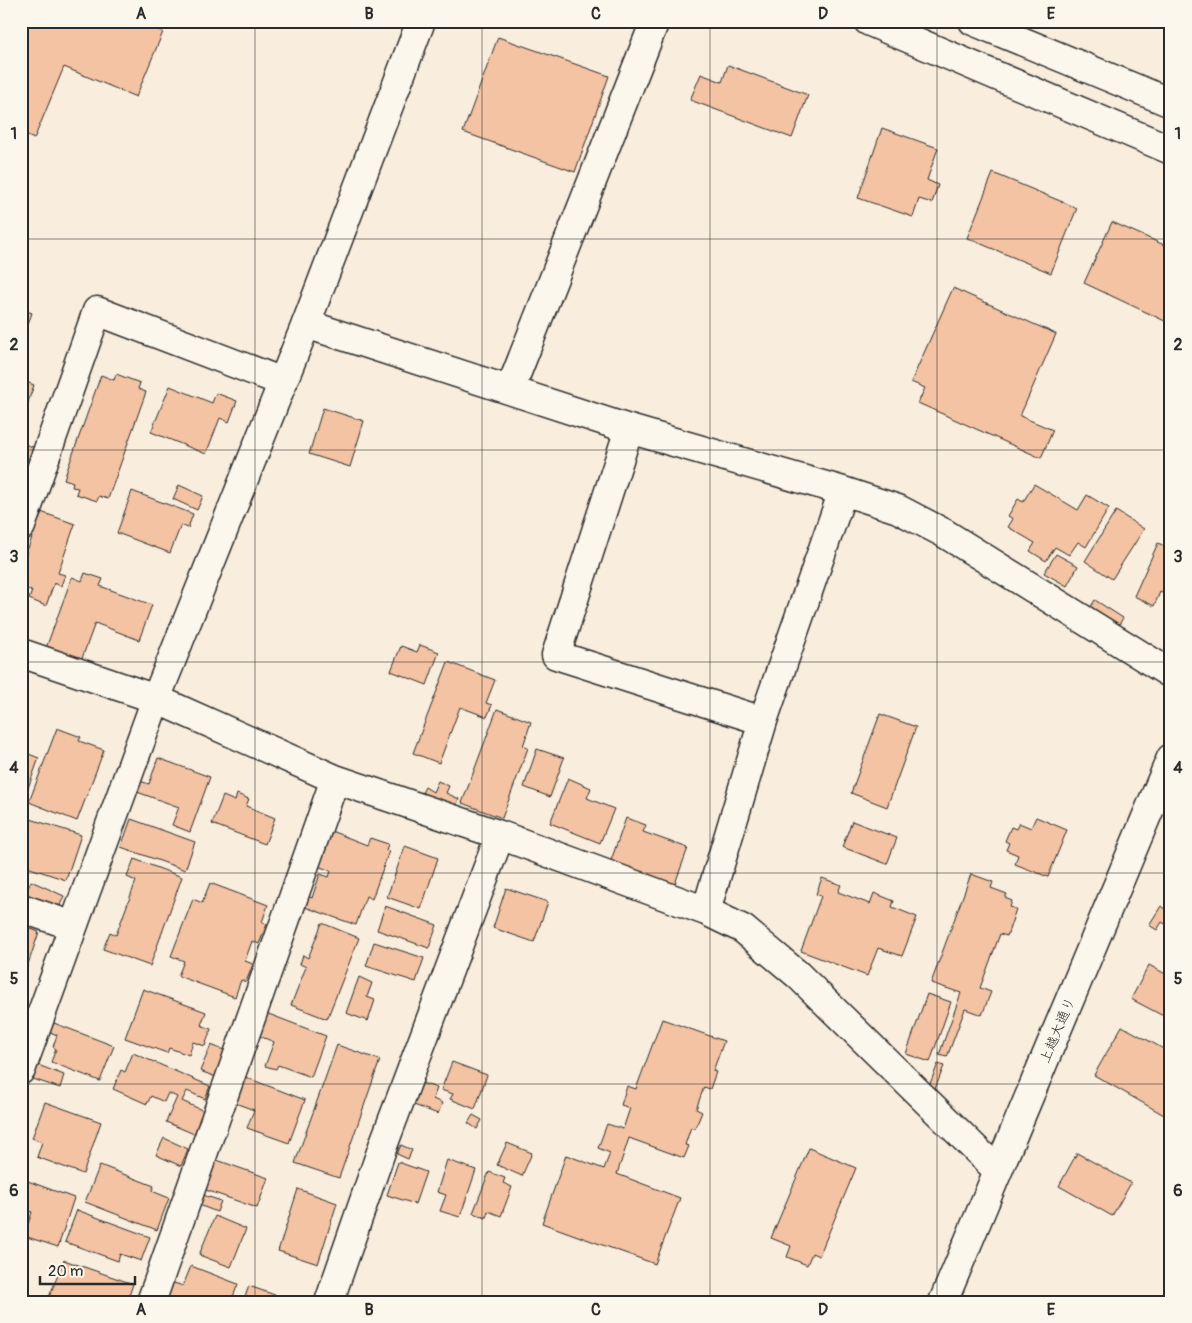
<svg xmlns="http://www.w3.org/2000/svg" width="1192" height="1323" font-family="Pangolin,'Klee One',sans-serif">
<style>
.building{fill:#f3c3a3;stroke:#2b2b2b}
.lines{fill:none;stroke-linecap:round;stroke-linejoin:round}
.minor-casing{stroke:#2b2b2b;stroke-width:31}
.tertiary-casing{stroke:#2b2b2b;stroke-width:31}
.secondary-casing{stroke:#2b2b2b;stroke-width:31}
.minor{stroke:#fbf7ec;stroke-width:28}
.tertiary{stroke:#fbf7ec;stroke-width:28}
.secondary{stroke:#fbf7ec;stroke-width:28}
.grid{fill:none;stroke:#2b2b2b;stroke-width:1;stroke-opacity:0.55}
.labels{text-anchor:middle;stroke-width:4.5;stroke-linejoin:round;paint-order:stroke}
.street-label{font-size:14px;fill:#2b2b2b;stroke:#fbf7ec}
.neatline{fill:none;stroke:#2b2b2b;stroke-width:2}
.grid-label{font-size:16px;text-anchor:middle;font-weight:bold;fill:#2b2b2b}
</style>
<rect width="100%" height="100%" fill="#f9eddd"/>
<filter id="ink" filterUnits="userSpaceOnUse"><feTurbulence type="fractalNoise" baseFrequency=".02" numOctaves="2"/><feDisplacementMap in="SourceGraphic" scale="10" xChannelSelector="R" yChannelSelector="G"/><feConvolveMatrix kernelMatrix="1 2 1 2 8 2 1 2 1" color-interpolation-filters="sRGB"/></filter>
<g filter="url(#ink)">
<path class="building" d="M21,21H138L163,32L136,97L64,67L34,139L21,133Z
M498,37L609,76L575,172L463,132Z
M728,65L808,95L792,138L690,100L701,74L722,82Z
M882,128L938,148L927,180L938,185L932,203L919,199L913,217L858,198Z
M993,173L1077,208L1051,273L967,238Z
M1112,222L1171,248V314L1167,322L1084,283Z
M953,288L1056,334L1020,416L1053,430L1041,458L918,403L925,388L911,382Z
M21,309L32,313L21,343Z
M116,374L140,383L138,389L146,392L108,499L99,496L97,501L76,494L78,488L72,487L73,482L64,479L101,375L114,380Z
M21,380L34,385L24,414L21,413Z
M170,386L212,403L216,393L237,401L229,422L220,418L206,454L151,432Z
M323,408L364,421L350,467L309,454Z
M21,443L33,447L21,481Z
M1034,484L1078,510L1087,495L1109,508L1086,547L1078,542L1069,555L1055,547L1046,561L1030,551L1035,543L1008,527L1013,519L1008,516L1018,499L1023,502Z
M179,485L203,496L197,510L173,499Z
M132,491L193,514L188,528L181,525L170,553L117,533Z
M1116,511L1144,529L1112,579L1085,561Z
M41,512L75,524L58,573L65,575L61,586L54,583L46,606L29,599L32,591L21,587V568Z
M1158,543L1171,549V597L1160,592L1154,606L1134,596Z
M1056,554L1078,566L1067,586L1044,573Z
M85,573L103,579L100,586L152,605L139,640L95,623L81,661L46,648L72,577L82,581Z
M1095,600L1123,618L1115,631L1086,614Z
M420,645L439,652L427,685L391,671L401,646L417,652Z
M448,662L495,680L486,703L492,705L487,717L460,707L439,763L413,753Z
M497,709L531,722L523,746L528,748L502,818L462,803Z
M880,714L916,727L887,807L851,793Z
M57,728L81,737L79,741L104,750L77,821L29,802Z
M537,749L564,758L550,797L524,787Z
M21,751L39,758L24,799L21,798Z
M158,758L210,777L190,832L172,825L179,807L137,792L140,781L149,784Z
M568,778L591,788L587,798L614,809L600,843L550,823Z
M438,781L449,786L446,793L459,799L453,814L417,803L425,787L433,792Z
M237,794L249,799L246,806L275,818L265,844L212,824L223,796L235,801Z
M24,817L81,835L66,880L21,865V826Z
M1036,817L1067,830L1048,877L1015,864L1018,855L1006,850L1009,843L1005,841L1011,827L1016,829L1019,823L1031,828Z
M626,818L646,825L643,832L688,848L673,889L609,866Z
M131,819L195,842L185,870L121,847Z
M852,821L897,838L887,864L842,847Z
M331,831L367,845L370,838L388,844L386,850L389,851L372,899L366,896L356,925L302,906L306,895L312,898L320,874L329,877L331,871L318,866Z
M405,846L438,858L421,909L387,897Z
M134,859L182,877L150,966L103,949L110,932L116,935L136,881L127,877Z
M971,874L993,882L991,888L1007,894L1005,898L1012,901L1010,907L1016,909L1007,936L1000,934L980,988L991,992L982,1015L965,1009L947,1057L939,1055L961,993L931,983Z
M822,878L841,885L838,892L870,904L874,893L894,901L892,907L917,917L902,956L878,948L867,976L801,951L821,896L816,894Z
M31,881L64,896L57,912L24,897Z
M210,883L268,905L262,922L267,924L259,944L252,941L245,961L253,964L246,982L241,980L235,997L178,976L184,961L171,956L193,899L202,903Z
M506,888L548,902L534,942L493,928Z
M385,906L437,925L429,948L377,930Z
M1161,906L1171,912V920L1167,925L1162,922L1157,930L1149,925Z
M322,923L359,938L327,1019L291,1005L306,967L300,964L303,955L308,958Z
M21,925L39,932L25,973L21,972Z
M374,942L424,958L416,982L366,966Z
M1149,965L1171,977V1020L1131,999Z
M359,977L372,983L367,997L375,1000L368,1021L346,1013Z
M143,989L206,1012L201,1025L211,1029L205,1046L193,1042L189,1055L169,1048L167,1053L125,1038Z
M927,994L951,1002L930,1062L906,1054Z
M266,1013L326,1036L311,1077L278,1065L276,1069L265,1066L274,1042L257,1035Z
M662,1019L724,1041L713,1071L716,1072L710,1089L704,1087L696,1109L702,1112L695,1129L691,1127L685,1145L689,1146L684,1158L629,1138L617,1174L680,1198L655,1264L542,1223L566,1155L604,1169L610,1153L598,1148L607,1124L623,1129L630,1108L621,1105L627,1086L636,1089Z
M54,1023L114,1046L100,1081L51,1062L56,1049L53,1047L57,1035L50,1032Z
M1122,1026L1171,1053V1119L1094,1075Z
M211,1045L226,1051L216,1077L200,1071Z
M337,1045L380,1060L339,1178L295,1163Z
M133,1053L210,1086L205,1099L187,1091L182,1101L204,1111L194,1134L166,1122L177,1097L168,1093L164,1102L151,1096L147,1104L113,1089L121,1070L125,1072Z
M452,1062L487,1075L475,1109L450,1099L453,1094L441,1090Z
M938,1064L944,1066L935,1089L929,1086Z
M38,1065L64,1075L60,1088L33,1079Z
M245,1077L305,1100L289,1143L247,1128L254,1110L235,1103Z
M422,1083L437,1088L433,1099L442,1103L438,1114L414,1105Z
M45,1102L101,1122L83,1174L37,1157L42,1142L32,1138Z
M473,1115L482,1120L477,1129L468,1123Z
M164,1138L188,1149L181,1166L156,1155Z
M507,1143L532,1153L522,1176L497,1165Z
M401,1145L412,1150L408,1159L397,1154Z
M809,1148L856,1168L819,1256L812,1253L807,1265L787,1257L791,1246L771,1238Z
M1077,1153L1131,1183L1112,1216L1059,1186Z
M214,1159L268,1178L257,1208L203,1189Z
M447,1160L476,1170L460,1217L440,1211L446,1195L437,1192Z
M398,1162L426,1172L415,1204L387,1195Z
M100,1165L154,1186L152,1191L169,1198L157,1230L85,1202Z
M489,1172L505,1178L503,1183L512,1187L501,1216L488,1211L486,1218L473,1213Z
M25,1180L74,1198L58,1247L24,1236L32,1212L21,1209V1191Z
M298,1189L337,1203L318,1264L278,1251Z
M203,1195L221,1201L217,1212L199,1205Z
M77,1210L150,1237L141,1261L120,1254L118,1261L65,1242Z
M215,1216L246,1229L231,1267L199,1255Z
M64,1260L133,1284L127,1302H47Z
M191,1266L238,1284L231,1302H163L171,1282L183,1286Z
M249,1286L292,1301V1302H243Z"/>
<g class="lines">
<g class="minor-casing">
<path id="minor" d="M306,324L629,429L843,491L763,721L706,911
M510,390L655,21
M629,429L556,655L763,721
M843,491L898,509L944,533L1171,674
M21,526L97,311L283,382
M156,699L335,779L500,835L706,911L743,929L798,975L997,1170
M21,908L73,926
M151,1302L335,779
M329,1302L384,1143L500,835"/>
</g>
<g class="tertiary-casing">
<path id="tertiary" d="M868,21L1171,150
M973,21L1171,103
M21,653L156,699
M21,1070L156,699L306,324L421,21"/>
</g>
<g class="secondary-casing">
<path id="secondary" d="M943,1302L1171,758"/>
</g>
<use href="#minor" class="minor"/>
<use href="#tertiary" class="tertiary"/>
<use href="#secondary" class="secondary"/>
</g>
</g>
<path class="grid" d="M255,21V1302M482,21V1302M710,21V1302M937,21V1302M21,239H1171M21,450H1171M21,662H1171M21,873H1171M21,1084H1171"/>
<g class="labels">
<g class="street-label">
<text transform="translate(1057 1030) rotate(-67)" y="5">上越大通り</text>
</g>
</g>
<rect width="1192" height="1323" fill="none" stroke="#fbf7ec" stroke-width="55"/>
<path d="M40 1276v8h95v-8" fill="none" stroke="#2b2b2b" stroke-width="2.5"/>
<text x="48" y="1276" font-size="15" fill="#2b2b2b" stroke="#fbf7ec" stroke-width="4" paint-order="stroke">20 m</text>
<rect x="28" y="28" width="1136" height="1268" class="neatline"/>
<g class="grid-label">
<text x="141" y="19">A</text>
<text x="369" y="19">B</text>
<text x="596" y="19">C</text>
<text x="823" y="19">D</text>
<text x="1051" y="19">E</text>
<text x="14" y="139">1</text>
<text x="1178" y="139">1</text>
<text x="14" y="350">2</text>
<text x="1178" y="350">2</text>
<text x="14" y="562">3</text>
<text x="1178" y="562">3</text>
<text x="14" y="773">4</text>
<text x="1178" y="773">4</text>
<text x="14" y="984">5</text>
<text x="1178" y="984">5</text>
<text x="14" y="1196">6</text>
<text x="1178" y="1196">6</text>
<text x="141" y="1315">A</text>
<text x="369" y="1315">B</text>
<text x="596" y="1315">C</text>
<text x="823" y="1315">D</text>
<text x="1051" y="1315">E</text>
</g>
</svg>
